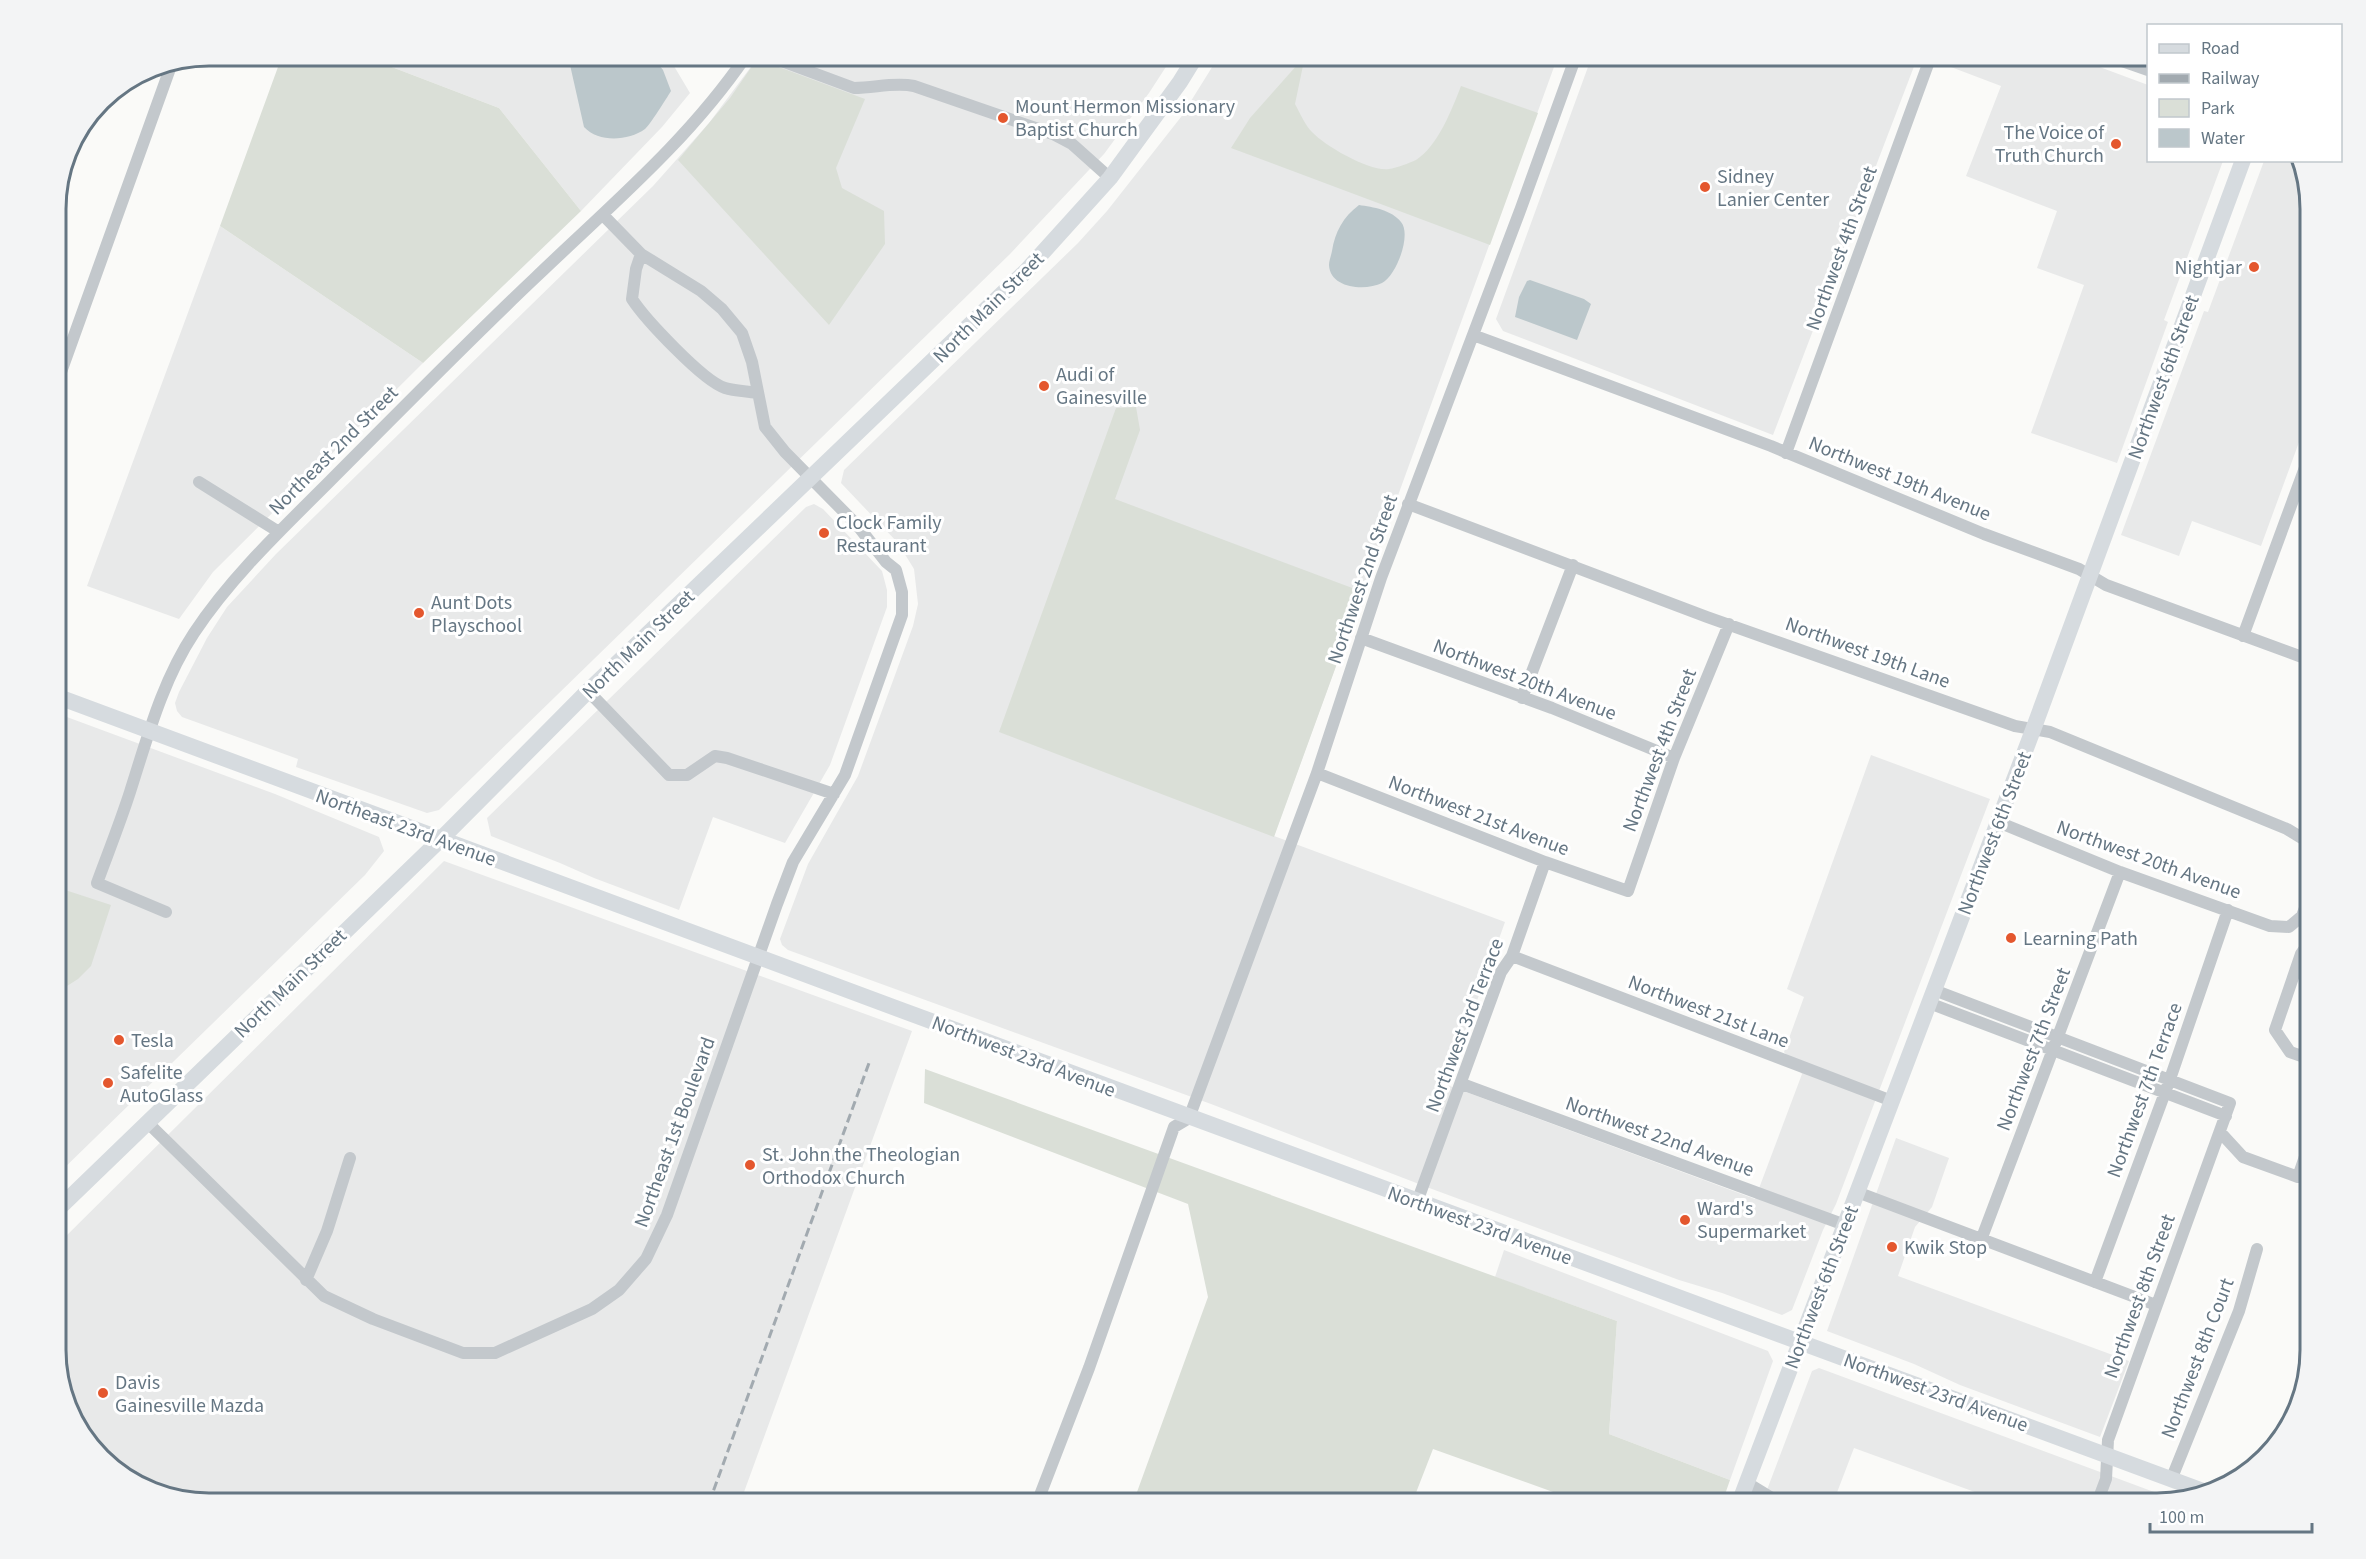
<svg xmlns="http://www.w3.org/2000/svg" width="2366" height="1559" font-family="'Source Sans 3',sans-serif">
<style>
.built{fill:#e8e9e9}
.green{fill:#dadfd7}
.water{fill:#bbc7cb}
.lines{fill:none;stroke-linecap:round;stroke-linejoin:round}
.minor{stroke:#c3c8cc;stroke-width:12}
.major{stroke:#d6dbdf;stroke-width:16}
.rail{stroke:#a2aab0;stroke-width:3;stroke-dasharray:9 4.5;stroke-linecap:butt}
.poi-dot{fill:#e4572e;stroke:#fff;stroke-width:2}
.labels{text-anchor:middle;stroke-width:6;stroke-linejoin:round;paint-order:stroke}
.poi-label{font-size:20px;fill:#657683;stroke:#fff;text-anchor:start}
.street-label{font-size:20px;fill:#657683;stroke:#fff}
.rim{fill:none;stroke:#657683;stroke-width:3}
</style>
<rect width="100%" height="100%" fill="#fafaf8"/>
<path class="built" d="M363,56H668L690,93L662,127L581,211L499,108Z
M759,56H1173L1149,93L1104,154L1010,254L439,810L427,813L296,767L298,759L182,717L177,711L175,703L179,692L207,638L227,607L276,554L653,186L709,123Z
M1219,56H1558L1274,836L1505,922L1447,1085L1755,1199L1802,1074L1784,1052L1804,997L1787,989L1871,755L1990,799L1836,1204L1823,1230L1792,1310L1782,1315L1722,1293L1679,1280L1432,1189L1211,1104L788,950L782,945L780,939L808,864L858,776L913,626L918,604L914,569L898,543L841,483L844,470L1078,243L1107,211L1181,117Z
M1592,56H1918L1773,435L1503,331L1496,319Z
M1947,56H2070L2148,85V160L2223,161L2164,320L2168,322L2117,463L2031,433L2084,285L2037,268L2057,211L1966,176L2001,86L1943,64Z
M2264,161H2298L2310,208V412L2261,546L2192,521L2179,556L2121,535L2204,311L2208,312Z
M220,226L423,363L213,572L179,619L87,586Z
M814,504L823,509L882,571L887,590V607L830,765L785,843L713,817L679,910L594,878L560,863L491,836L487,818L806,507Z
M56,713L275,794L379,837L384,851L365,875L56,1176Z
M444,861L912,1031L740,1503H209L124,1478L76,1427L56,1360V1246Z
M1896,1138L1949,1158L1932,1207L1915,1227L1898,1276L2129,1361L2100,1437L1960,1385L1914,1364L1827,1331Z
M1504,1250L1768,1351L1773,1361L1730,1480L1609,1434L1617,1321L1495,1277Z
M1819,1368L2173,1499L2158,1503H2005L1854,1448L1833,1503H1762L1812,1371Z"/>
<path class="green" d="M282,56H363L499,108L581,211L423,363L220,226Z
M1305,56L1295,104C1300,113 1305,125 1312,132C1325,146 1370,172 1389,169C1397,168 1409,163 1416,160C1438,146 1452,109 1461,86L1538,113L1490,245L1231,148L1250,118Z
M757,59L865,99L836,168L842,188L884,211L885,244L829,325L678,160L730,98Z
M1136,407L1140,430L1115,499L1363,592L1274,837L999,732L1116,408Z
M56,887L111,905L91,966L78,979L56,993Z
M925,1069L1617,1321L1609,1434L1730,1480L1722,1503H1565L1567,1497L1433,1449L1412,1503H1107L1137,1492L1208,1297L1188,1204L924,1103Z"/>
<path class="water" d="M568,56H652L663,70L671,91C666,99 650,125 645,129C628,141 599,143 584,127Z
M1359,205C1373,207 1392,210 1401,222C1412,235 1396,276 1382,283C1366,291 1330,289 1329,265C1329,261 1331,256 1332,251C1335,232 1343,217 1359,205Z
M1530,280L1584,299L1591,304L1577,340L1515,317L1519,297L1527,281Z"/>
<g class="lines">
<path class="minor" d="M768,56L854,88C875,88 894,82 914,86L1053,134L1072,144L1110,178
M2108,56L2148,70
M641,254L636,269L632,299C645,319 703,381 725,388C735,391 746,391 757,393
M1473,335L1771,446L1984,534L2079,569L2106,585L2310,660
M56,386L172,63
M1786,453L1931,56
M199,482L279,532
M1408,504L1707,617L2015,726L2050,732L2287,829L2310,843
M2243,636L2310,454
M1361,638L1552,708L1674,758
M588,691L669,775H687L715,756L727,758L834,794
M1522,698L1573,565
M1317,773L1545,862L1628,891L1674,758L1729,624
M1998,822L2120,872L2270,926L2289,927L2302,916L2310,895
M166,912L97,883C108,853 120,823 130,792C147,739 162,681 194,633C231,577 282,529 330,481C398,413 466,343 536,277C610,206 688,141 746,56
M2310,941L2301,954L2275,1030L2290,1052L2310,1059
M1512,956L1892,1101
M1934,990L2230,1103L2108,1440L2106,1479L2097,1503
M1929,1003L2226,1116
M1462,1084L1845,1225
M148,1123L324,1296L373,1319L463,1353H495L592,1309L619,1290L646,1259L667,1215L777,904L793,862L845,775L902,615V592L896,570L886,562L858,526L785,452L765,427L752,362L742,333L722,309L701,291L641,254L603,215
M2220,1132L2243,1157L2298,1177L2310,1142
M1857,1192L2156,1305
M1417,1202L1501,972L1512,956L1545,862
M1981,1240L2120,872
M306,1280L327,1231L350,1158
M2095,1282L2170,1079L2228,910
M2171,1480L2239,1311L2257,1249
M1747,1483L1780,1503
M1037,1503L1089,1368L1174,1127L1189,1118L1317,773L1381,578L1521,208L1576,56"/>
<path class="major" d="M56,696C771,963 1487,1226 2203,1491
M56,1211L441,839L588,691L1026,271L1110,178L1180,82L1196,56
M1739,1503L2033,730L2243,160"/>
<path class="rail" d="M709,1503L869,1063"/>
</g>
<g class="poi-dot">
<circle cx="1003" cy="118" r="6"/>
<circle cx="2116" cy="144" r="6"/>
<circle cx="1705" cy="187" r="6"/>
<circle cx="2254" cy="267" r="6"/>
<circle cx="1044" cy="386" r="6"/>
<circle cx="824" cy="533" r="6"/>
<circle cx="419" cy="613" r="6"/>
<circle cx="2011" cy="938" r="6"/>
<circle cx="119" cy="1040" r="6"/>
<circle cx="108" cy="1083" r="6"/>
<circle cx="750" cy="1165" r="6"/>
<circle cx="1685" cy="1220" r="6"/>
<circle cx="1892" cy="1247" r="6"/>
<circle cx="103" cy="1393" r="6"/>
</g>
<g class="labels">
<g class="poi-label">
<text x="1015" y="113">Mount Hermon Missionary<tspan x="1015" dy="23">Baptist Church</tspan></text>
<text x="2104" y="139" text-anchor="end">The Voice of<tspan x="2104" dy="23">Truth Church</tspan></text>
<text x="1717" y="183">Sidney<tspan x="1717" dy="23">Lanier Center</tspan></text>
<text x="2242" y="274" text-anchor="end">Nightjar</text>
<text x="1056" y="381">Audi of<tspan x="1056" dy="23">Gainesville</tspan></text>
<text x="836" y="529">Clock Family<tspan x="836" dy="23">Restaurant</tspan></text>
<text x="431" y="609">Aunt Dots<tspan x="431" dy="23">Playschool</tspan></text>
<text x="2023" y="945">Learning Path</text>
<text x="131" y="1047">Tesla</text>
<text x="120" y="1079">Safelite<tspan x="120" dy="23">AutoGlass</tspan></text>
<text x="762" y="1161">St. John the Theologian<tspan x="762" dy="23">Orthodox Church</tspan></text>
<text x="1697" y="1215">Ward's<tspan x="1697" dy="23">Supermarket</tspan></text>
<text x="1904" y="1254">Kwik Stop</text>
<text x="115" y="1389">Davis<tspan x="115" dy="23">Gainesville Mazda</tspan></text>
</g>
<g class="street-label">
<text transform="translate(1841 248) rotate(-70)" y="7">Northwest 4th Street</text>
<text transform="translate(988 307) rotate(-45)" y="7">North Main Street</text>
<text transform="translate(2163 377) rotate(-70)" y="7">Northwest 6th Street</text>
<text transform="translate(333 450) rotate(-45)" y="7">Northeast 2nd Street</text>
<text transform="translate(1900 478) rotate(22)" y="7">Northwest 19th Avenue</text>
<text transform="translate(1362 579) rotate(-71)" y="7">Northwest 2nd Street</text>
<text transform="translate(638 644) rotate(-44)" y="7">North Main Street</text>
<text transform="translate(1868 652) rotate(20)" y="7">Northwest 19th Lane</text>
<text transform="translate(1525 679) rotate(21)" y="7">Northwest 20th Avenue</text>
<text transform="translate(1659 750) rotate(-69)" y="7">Northwest 4th Street</text>
<text transform="translate(1479 815) rotate(21)" y="7">Northwest 21st Avenue</text>
<text transform="translate(406 827) rotate(20)" y="7">Northeast 23rd Avenue</text>
<text transform="translate(1994 833) rotate(-69)" y="7">Northwest 6th Street</text>
<text transform="translate(2149 859) rotate(20)" y="7">Northwest 20th Avenue</text>
<text transform="translate(290 983) rotate(-44)" y="7">North Main Street</text>
<text transform="translate(1709 1011) rotate(21)" y="7">Northwest 21st Lane</text>
<text transform="translate(1464 1025) rotate(-69)" y="7">Northwest 3rd Terrace</text>
<text transform="translate(2033 1049) rotate(-69)" y="7">Northwest 7th Street</text>
<text transform="translate(1024 1056) rotate(21)" y="7">Northwest 23rd Avenue</text>
<text transform="translate(2144 1090) rotate(-70)" y="7">Northwest 7th Terrace</text>
<text transform="translate(674 1132) rotate(-70)" y="7">Northeast 1st Boulevard</text>
<text transform="translate(1660 1136) rotate(20)" y="7">Northwest 22nd Avenue</text>
<text transform="translate(1480 1225) rotate(20)" y="7">Northwest 23rd Avenue</text>
<text transform="translate(1821 1287) rotate(-69)" y="7">Northwest 6th Street</text>
<text transform="translate(2139 1296) rotate(-70)" y="7">Northwest 8th Street</text>
<text transform="translate(2197 1358) rotate(-69)" y="7">Northwest 8th Court</text>
<text transform="translate(1936 1392) rotate(20)" y="7">Northwest 23rd Avenue</text>
</g>
</g>
<path d="M0 0H2366V1559H0ZM209 66H2157A143 143 0 0 1 2300 209V1350A143 143 0 0 1 2157 1493H209A143 143 0 0 1 66 1350V209A143 143 0 0 1 209 66Z" fill="#f3f4f5" fill-rule="evenodd"/>
<path class="rim" d="M209 66H2157A143 143 0 0 1 2300 209V1350A143 143 0 0 1 2157 1493H209A143 143 0 0 1 66 1350V209A143 143 0 0 1 209 66Z"/>
<rect x="2147" y="24" width="195" height="138" fill="#ffffff" stroke="#c1c8cd" stroke-width="1.5"/>
<rect x="2159" y="44" width="30" height="9" fill="#d6dbdf" stroke="#c1c8cd" stroke-width="1.5"/>
<text x="2201" y="54" font-size="18" fill="#657683">Road</text>
<rect x="2159" y="74" width="30" height="9" fill="#a2aab0" stroke="#c1c8cd" stroke-width="1.5"/>
<text x="2201" y="84" font-size="18" fill="#657683">Railway</text>
<rect x="2159" y="99" width="30" height="18" fill="#dadfd7" stroke="#c1c8cd" stroke-width="1.5"/>
<text x="2201" y="114" font-size="18" fill="#657683">Park</text>
<rect x="2159" y="129" width="30" height="18" fill="#bbc7cb" stroke="#c1c8cd" stroke-width="1.5"/>
<text x="2201" y="144" font-size="18" fill="#657683">Water</text>
<path d="M2150 1523v9h162v-9" fill="none" stroke="#657683" stroke-width="3"/>
<text x="2159" y="1523" font-size="18" fill="#657683" stroke="#ffffff" stroke-width="4.5" paint-order="stroke">100 m</text>
</svg>
